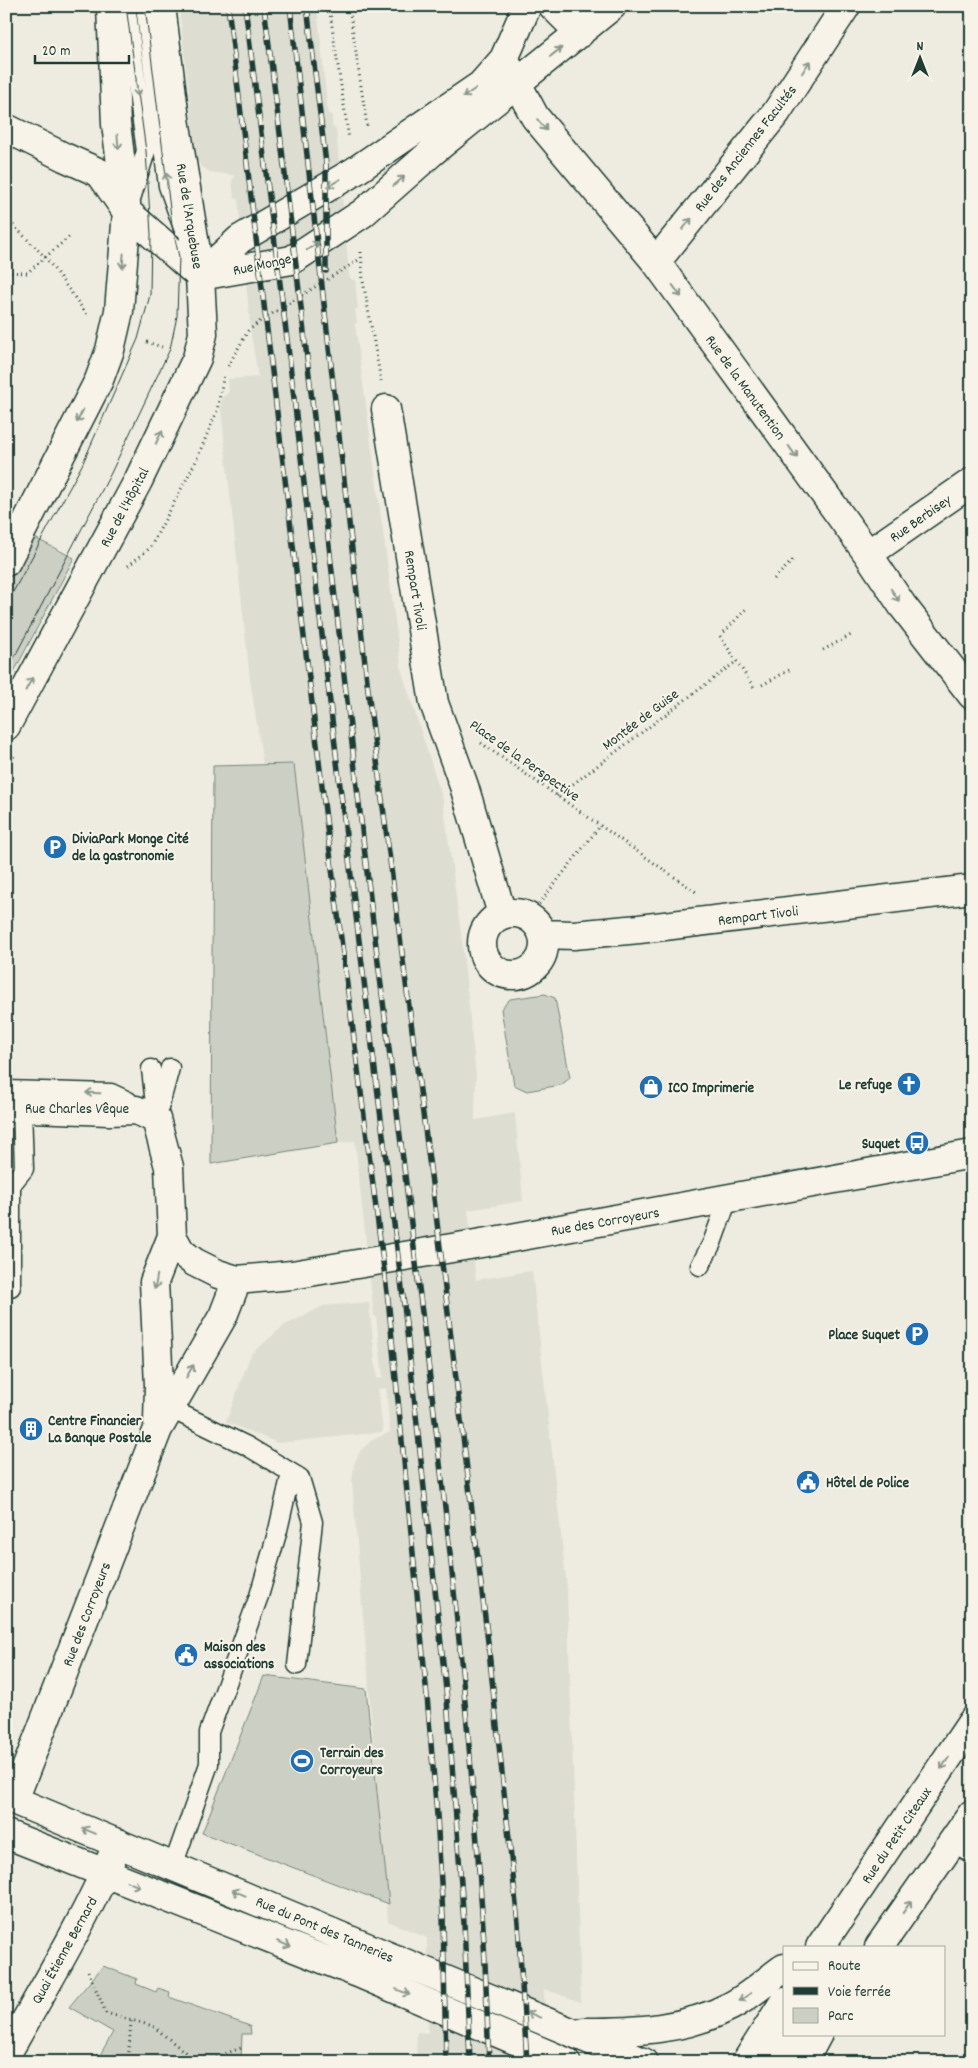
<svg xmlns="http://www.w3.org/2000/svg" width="978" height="2068" font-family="Dekko,sans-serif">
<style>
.built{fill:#ddddd2}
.green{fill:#cccfc4;stroke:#76867c}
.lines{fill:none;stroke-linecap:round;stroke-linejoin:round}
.service-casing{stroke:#1f3d34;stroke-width:21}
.pedestrian-casing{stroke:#1f3d34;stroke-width:30}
.minor-casing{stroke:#1f3d34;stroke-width:31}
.secondary-casing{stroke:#1f3d34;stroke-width:31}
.path{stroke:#1f3d34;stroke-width:3;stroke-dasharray:1 4;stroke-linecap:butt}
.service{stroke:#f7f3e8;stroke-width:18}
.pedestrian{stroke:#f7f3e8;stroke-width:26}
.minor{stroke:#f7f3e8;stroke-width:28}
.secondary{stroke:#f7f3e8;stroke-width:28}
.tram{stroke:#1f3d34;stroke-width:1}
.rail-casing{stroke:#1f3d34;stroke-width:5.5}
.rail{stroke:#f7f3e8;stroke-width:4;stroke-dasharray:11;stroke-linecap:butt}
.oneway{stroke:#8b988e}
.labels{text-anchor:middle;stroke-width:4;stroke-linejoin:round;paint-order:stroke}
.street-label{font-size:15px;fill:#1f3d34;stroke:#f7f3e8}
.poi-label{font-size:15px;font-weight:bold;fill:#1f3d34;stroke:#f7f3e8;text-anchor:start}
</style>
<rect width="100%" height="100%" fill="#eeece1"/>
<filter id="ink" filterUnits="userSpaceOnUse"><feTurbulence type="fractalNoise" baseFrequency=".02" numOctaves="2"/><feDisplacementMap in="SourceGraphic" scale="10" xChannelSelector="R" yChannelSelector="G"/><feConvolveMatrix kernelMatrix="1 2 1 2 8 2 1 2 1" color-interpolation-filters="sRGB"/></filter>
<g filter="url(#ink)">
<path class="built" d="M179,6H317L328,114L332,115V127L336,128L349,275L351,279L355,280L358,309H355L357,323L355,324L402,672L443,800L462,941L476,1076L475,1120L515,1113L523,1201L468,1210L476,1280L532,1271L567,1589L581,2002L544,1989L547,2062H416L417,2032L428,2033L427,1938L388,1921L352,1481L354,1464L360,1451L372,1440L390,1432L386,1388L378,1389L383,1432L278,1443L226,1422L251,1354L285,1325L323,1306L369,1302L377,1379L383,1378L376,1316H374L355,1141L338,1143L294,764L263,765L250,679L221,410L222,398L229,392L228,379L258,377L251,334L238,199L234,198L232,179L235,178L234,175L210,172L201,166L196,159Z"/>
<path class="green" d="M31,536L74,558L6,687V584Z
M294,764L338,1143L211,1164L213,766Z
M545,994L555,998L570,1078L561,1085L527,1091L514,1085L501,1009L510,999Z
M264,1676L366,1689L389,1904L202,1833Z
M103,1966L137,1979L136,1984L156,1992L158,1988L170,1992L169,1997L250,2026L251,2034H242L241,2062H96L113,2032L69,2007Z"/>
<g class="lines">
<g class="service-casing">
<path id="service" d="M126,6L146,151L130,202
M145,6L168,186L183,228
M151,1069L155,1104
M6,1090L111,1093L128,1101L136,1110
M156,1119L170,1068
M700,1266L712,1243L728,1199
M6,1287H11V1185L24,1169L22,1108
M169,1408L247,1446L300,1478L313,1522L297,1665
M173,1866L209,1764V1732L259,1596L278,1530L291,1473"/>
</g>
<g class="pedestrian-casing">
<path id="pedestrian" d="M955,1838L972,1849"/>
</g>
<g class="minor-casing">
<path id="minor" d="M553,6L580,33
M504,59L535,117L656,262L868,554L902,605L972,695
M6,128L64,157L100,173L127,212
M656,262L776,113L846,6
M200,276L292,260L363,213L432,152L612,6
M200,276L240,239L355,171L481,85L504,59L527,6
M386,409L434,703L464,786L502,914
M868,554L972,482
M482 944a31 31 0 1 1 62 0a31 31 0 1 1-62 0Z
M543,934L574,935L639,929L972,889
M6,1107L109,1111L136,1110L156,1119L169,1167L172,1236L154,1282L159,1385L158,1422
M172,1236L181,1252L194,1262L218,1274L237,1280L292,1275L511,1238L972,1154
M14,1800L158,1429L223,1316L237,1280
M6,2055C45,1986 87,1917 118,1843"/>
</g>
<g class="secondary-casing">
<path id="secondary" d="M127,212L200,276
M6,562L99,380L110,350L119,311L127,212L116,124L111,6
M6,726L138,481L197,358L203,334L200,276L175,119L161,6
M6,1797L643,2062
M6,1834L358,1973L566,2062
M820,1947L972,1722
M879,1947L972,1814
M584,2032C634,2032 686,2030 731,2006C750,1996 767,1980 784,1968
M746,2062L784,2002
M777,2062L792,2034
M803,2062L818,2034"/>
</g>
<path class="path" d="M329,6L349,139
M349,6L367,126
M6,218L46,258L88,316
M361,252L363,281L381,381
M6,272L27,273L70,236
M147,342L162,347
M228,366L248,331L259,322L360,259
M128,566L150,548L195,463L217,411L224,374
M774,579L795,558
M724,632L746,609
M720,636L755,689
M823,650L851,635
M762,685L791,669
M481,743L696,892
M6,770L15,754
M557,796L737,661
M539,904L600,826
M88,1971L106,2013L153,2026L197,2062
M128,2062L131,2021
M202,2062L241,2048"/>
<use href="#service" class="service"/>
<use href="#pedestrian" class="pedestrian"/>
<use href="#minor" class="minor"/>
<use href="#secondary" class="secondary"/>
<path class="tram" d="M6,605L82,465L138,339L150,295L151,234L146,151L126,6
M6,673L111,473L170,349L177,316L179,257L172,225L145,6"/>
<g class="rail-casing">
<path id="rail" d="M228,6L332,869L389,1308L427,1696L437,1815L443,1916L446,2062
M245,6L287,339L338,770L404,1305L447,1699L464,1923L470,2062
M264,6C303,309 336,612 372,914C414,1251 461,1588 483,1927C486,1972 487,2017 489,2062
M290,6L370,707L435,1206L488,1642L518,1923L527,2062
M307,6L326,164V271"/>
</g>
<use href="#rail" class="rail"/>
</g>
<defs><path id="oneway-shaft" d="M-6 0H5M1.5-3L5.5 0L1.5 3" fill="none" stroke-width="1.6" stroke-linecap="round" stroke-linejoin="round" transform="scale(1.25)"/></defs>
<g class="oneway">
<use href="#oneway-shaft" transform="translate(556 52) rotate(-38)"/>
<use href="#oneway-shaft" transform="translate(806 67) rotate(-57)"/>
<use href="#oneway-shaft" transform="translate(137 89) rotate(82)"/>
<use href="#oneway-shaft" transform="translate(469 93) rotate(145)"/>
<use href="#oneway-shaft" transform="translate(542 125) rotate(50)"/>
<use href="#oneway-shaft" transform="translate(118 142) rotate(85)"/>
<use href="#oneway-shaft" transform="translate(167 180) rotate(-99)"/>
<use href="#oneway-shaft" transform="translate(399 181) rotate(-41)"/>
<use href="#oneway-shaft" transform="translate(334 183) rotate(149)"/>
<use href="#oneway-shaft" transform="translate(687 224) rotate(-51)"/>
<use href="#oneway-shaft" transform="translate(313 246) rotate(-34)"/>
<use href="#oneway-shaft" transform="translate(123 261) rotate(95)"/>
<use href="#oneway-shaft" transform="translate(677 291) rotate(54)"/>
<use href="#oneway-shaft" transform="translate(80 416) rotate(117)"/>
<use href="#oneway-shaft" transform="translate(159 437) rotate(-65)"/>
<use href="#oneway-shaft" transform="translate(793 452) rotate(54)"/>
<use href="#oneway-shaft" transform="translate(895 595) rotate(57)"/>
<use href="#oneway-shaft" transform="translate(29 684) rotate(-62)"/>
<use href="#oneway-shaft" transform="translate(93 1093) rotate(-178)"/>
<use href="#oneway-shaft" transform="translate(156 1282) rotate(100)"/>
<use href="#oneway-shaft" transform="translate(190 1371) rotate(-60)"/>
<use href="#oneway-shaft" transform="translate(945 1763) rotate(124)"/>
<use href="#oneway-shaft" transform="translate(89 1831) rotate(-157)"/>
<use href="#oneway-shaft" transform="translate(133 1884) rotate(22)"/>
<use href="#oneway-shaft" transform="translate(239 1893) rotate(-157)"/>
<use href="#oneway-shaft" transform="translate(907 1907) rotate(-55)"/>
<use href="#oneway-shaft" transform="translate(284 1944) rotate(22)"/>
<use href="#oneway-shaft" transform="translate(403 1992) rotate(23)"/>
<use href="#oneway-shaft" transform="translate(745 1997) rotate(146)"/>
<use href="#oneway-shaft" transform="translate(534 2015) rotate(-158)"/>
</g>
</g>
<defs>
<g id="parking-disc" transform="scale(1.25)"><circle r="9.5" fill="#1f6fb2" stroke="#f7f3e8"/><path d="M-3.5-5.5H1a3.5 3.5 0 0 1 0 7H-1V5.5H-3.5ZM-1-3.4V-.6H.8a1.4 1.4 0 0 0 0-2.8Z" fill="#fff"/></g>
<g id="church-disc" transform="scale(1.25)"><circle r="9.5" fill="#1f6fb2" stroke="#f7f3e8"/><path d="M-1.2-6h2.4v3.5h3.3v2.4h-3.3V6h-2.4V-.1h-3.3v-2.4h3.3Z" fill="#fff"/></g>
<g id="shop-disc" transform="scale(1.25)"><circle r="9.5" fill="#1f6fb2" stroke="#f7f3e8"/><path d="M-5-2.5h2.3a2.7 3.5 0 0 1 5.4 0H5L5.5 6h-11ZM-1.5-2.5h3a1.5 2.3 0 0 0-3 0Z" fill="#fff"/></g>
<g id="bus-disc" transform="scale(1.25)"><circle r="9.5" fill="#1f6fb2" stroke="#f7f3e8"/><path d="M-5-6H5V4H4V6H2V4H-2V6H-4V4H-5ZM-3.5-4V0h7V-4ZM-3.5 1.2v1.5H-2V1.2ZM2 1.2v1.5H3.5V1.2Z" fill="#fff"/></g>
<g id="building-disc" transform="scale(1.25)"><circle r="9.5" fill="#1f6fb2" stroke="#f7f3e8"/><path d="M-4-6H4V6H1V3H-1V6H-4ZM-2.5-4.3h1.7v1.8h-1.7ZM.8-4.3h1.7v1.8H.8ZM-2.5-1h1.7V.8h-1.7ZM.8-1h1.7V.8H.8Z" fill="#fff"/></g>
<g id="civic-disc" transform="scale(1.25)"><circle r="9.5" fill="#1f6fb2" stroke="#f7f3e8"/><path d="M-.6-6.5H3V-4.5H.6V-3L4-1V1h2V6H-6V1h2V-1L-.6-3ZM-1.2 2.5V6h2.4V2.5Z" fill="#fff"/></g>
<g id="stadium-disc" transform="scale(1.25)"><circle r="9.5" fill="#1f6fb2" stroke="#f7f3e8"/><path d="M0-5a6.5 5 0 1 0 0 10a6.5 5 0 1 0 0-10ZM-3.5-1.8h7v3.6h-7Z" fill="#fff"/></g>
</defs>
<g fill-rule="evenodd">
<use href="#parking-disc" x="55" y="847"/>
<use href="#church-disc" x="909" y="1084"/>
<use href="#shop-disc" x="651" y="1087"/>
<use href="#bus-disc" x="917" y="1143"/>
<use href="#parking-disc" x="917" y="1334"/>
<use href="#building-disc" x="31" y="1429"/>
<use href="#civic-disc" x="808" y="1482"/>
<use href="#civic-disc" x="186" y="1655"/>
<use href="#stadium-disc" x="302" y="1761"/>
</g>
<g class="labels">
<g class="street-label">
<text transform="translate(745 148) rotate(-52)" y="5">Rue des Anciennes Facultés</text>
<text transform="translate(190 216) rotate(81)" y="5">Rue de l'Arquebuse</text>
<text transform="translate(262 264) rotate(-12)" y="5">Rue Monge</text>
<text transform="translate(746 387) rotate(54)" y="5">Rue de la Manutention</text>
<text transform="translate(124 507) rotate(-62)" y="5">Rue de l'Hôpital</text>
<text transform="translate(920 518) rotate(-35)" y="5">Rue Berbisey</text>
<text transform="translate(416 590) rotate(81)" y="5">Rempart Tivoli</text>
<text transform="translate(640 719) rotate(-37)" y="5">Montée de Guise</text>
<text transform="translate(525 760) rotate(35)" y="5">Place de la Perspective</text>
<text transform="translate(758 915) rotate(-7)" y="5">Rempart Tivoli</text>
<text x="77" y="1113">Rue Charles Vêque</text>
<text transform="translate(605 1221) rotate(-10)" y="5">Rue des Corroyeurs</text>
<text transform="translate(86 1614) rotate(-69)" y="5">Rue des Corroyeurs</text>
<text transform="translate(896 1835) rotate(-56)" y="5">Rue du Petit Citeaux</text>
<text transform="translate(325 1929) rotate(23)" y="5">Rue du Pont des Tanneries</text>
<text transform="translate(64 1950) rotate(-61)" y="5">Quai Étienne Bernard</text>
</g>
<g class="poi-label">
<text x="72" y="843">DiviaPark Monge Cité<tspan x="72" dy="17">de la gastronomie</tspan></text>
<text x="892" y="1089" text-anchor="end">Le refuge</text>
<text x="668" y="1092">ICO Imprimerie</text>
<text x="900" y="1148" text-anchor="end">Suquet</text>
<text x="900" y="1339" text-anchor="end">Place Suquet</text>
<text x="48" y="1425">Centre Financier<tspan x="48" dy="17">La Banque Postale</tspan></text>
<text x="826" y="1487">Hôtel de Police</text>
<text x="204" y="1651">Maison des<tspan x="204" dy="17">associations</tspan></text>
<text x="320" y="1757">Terrain des<tspan x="320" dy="17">Corroyeurs</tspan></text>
</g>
</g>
<rect width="978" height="2068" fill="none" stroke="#f7f3e8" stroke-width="25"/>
<rect x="12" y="12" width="953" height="2043" fill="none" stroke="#1f3d34" stroke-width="2" filter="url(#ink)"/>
<rect x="783" y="1946" width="162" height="90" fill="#f7f3e8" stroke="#a1aaa0"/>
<rect x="793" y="1962" width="25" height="8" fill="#f7f3e8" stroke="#a1aaa0"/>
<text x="828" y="1970" font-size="15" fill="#1f3d34">Route</text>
<rect x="793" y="1987" width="25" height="8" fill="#1f3d34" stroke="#a1aaa0"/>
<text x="828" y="1996" font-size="15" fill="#1f3d34">Voie ferrée</text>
<rect x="793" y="2008" width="25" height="15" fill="#cccfc4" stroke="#a1aaa0"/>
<text x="828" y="2020" font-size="15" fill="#1f3d34">Parc</text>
<g transform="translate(920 58)" stroke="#f7f3e8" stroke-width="4" paint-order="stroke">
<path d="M0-4L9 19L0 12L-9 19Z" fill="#1f3d34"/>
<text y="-8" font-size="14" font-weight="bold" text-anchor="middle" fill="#1f3d34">N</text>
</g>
<path d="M35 55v8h94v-8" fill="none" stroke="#1f3d34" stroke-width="2.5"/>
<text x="42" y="55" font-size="15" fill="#1f3d34" stroke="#f7f3e8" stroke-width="4" paint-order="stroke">20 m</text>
</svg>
